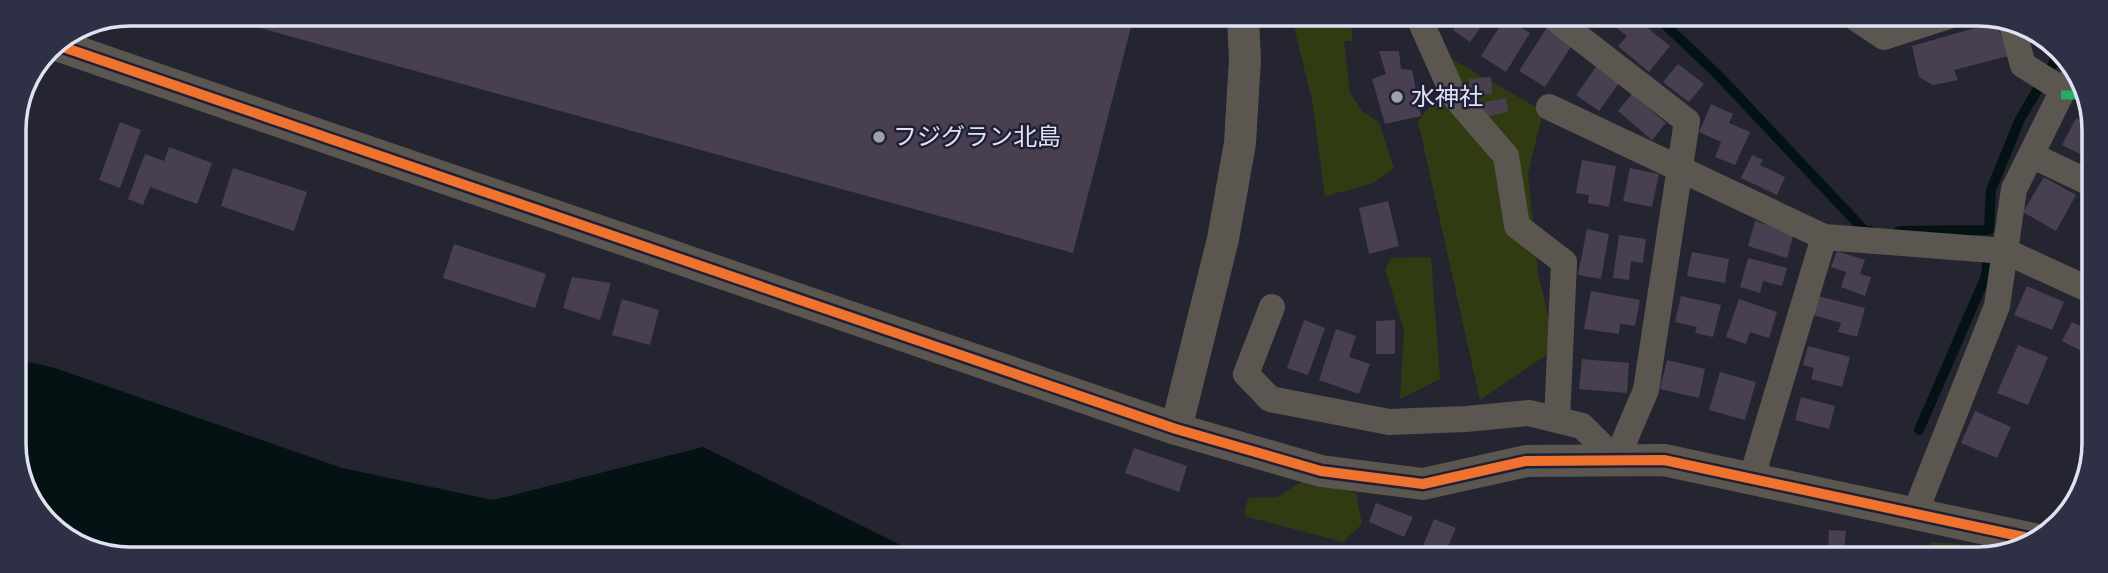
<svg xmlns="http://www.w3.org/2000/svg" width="2108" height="573" font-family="'PT Sans Narrow','Noto Sans JP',sans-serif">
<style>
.green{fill:#313b12}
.water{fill:#041213}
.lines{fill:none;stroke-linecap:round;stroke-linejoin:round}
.stream{stroke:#041213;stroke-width:10}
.building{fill:#483f50}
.minor{stroke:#5b5750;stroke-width:26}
.tertiary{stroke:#5b5750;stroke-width:32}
.quiet{stroke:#26ab63;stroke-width:9;stroke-dasharray:18 9;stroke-linecap:butt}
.cycleway-casing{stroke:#1f2037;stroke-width:15}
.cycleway{stroke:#ef722f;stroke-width:10}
.poi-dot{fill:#9fa0ae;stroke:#1f2037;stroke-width:2.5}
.labels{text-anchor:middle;stroke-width:5;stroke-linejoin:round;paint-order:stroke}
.poi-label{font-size:24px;fill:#e0e2f2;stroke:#1f2037;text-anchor:start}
.rim{fill:none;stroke:#e0e2f2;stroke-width:3.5}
</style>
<rect width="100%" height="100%" fill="#252531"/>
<path class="green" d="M1350,18L1353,41H1344L1350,93L1362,111L1379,122L1394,168L1372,184L1325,196L1312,100L1292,19Z
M1432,48L1543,111L1528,174L1538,274L1548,315L1549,353L1480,400L1418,121L1437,98Z
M1431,257L1440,379L1400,399L1404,330L1385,269L1391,258Z
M1303,481L1356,493L1362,524L1343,542L1244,516L1248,498L1277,497Z
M1930,542L1962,544L1955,559H1931Z"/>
<path class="water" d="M16,359L55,368L342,468L493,500L703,447L927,558L107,557L48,525L16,466Z"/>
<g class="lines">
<path class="stream" d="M1657,17L1718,75L1865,231H1870
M1899,231L1989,230L1991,190L2020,119L2054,62L2062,53
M1919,430L1986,276L1988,252"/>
</g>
<path class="building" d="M1449,18H1487L1470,42L1453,30L1458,24Z
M1505,18L1530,33L1506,72L1481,56Z
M1621,18H1635L1670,46L1649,72L1618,46L1627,36L1614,26Z
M1133,19L1073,253L242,23V22Z
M1996,22L2008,56L1954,70L1958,80L1933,85L1919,77L1912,46Z
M1546,29L1572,45L1545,87L1519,71Z
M1379,51H1399L1401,69L1412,70L1421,116L1385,124L1372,79L1386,74Z
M1678,64L1704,84L1689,102L1663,82Z
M1596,67L1619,83L1599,111L1576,95Z
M1491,77L1492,94L1470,95L1469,79Z
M1632,94L1666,123L1652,140L1618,111Z
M1506,98L1508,112L1483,117L1481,103Z
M1711,104L1733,114L1729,123L1750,132L1735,165L1715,157L1721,142L1699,132Z
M2076,118L2092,126V160L2062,145Z
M120,122L141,130L120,188L99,180Z
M14,128L27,132L19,166L14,165Z
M169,147L212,163L197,204L150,187L143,205L128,199L145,154L164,161Z
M1752,155L1763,160L1760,165L1785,177L1777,195L1741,178Z
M1582,160L1616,166L1609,207L1588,203L1589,195L1576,193Z
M233,168L307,192L294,231L221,206Z
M1630,168L1659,174L1652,207L1623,201Z
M2044,177L2076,195L2056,231L2023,212Z
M1388,201L1399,246L1369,254L1359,208Z
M2092,219V243L2082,238Z
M1755,221L1794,233L1787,258L1748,246Z
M1587,229L1609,234L1601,279L1578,275Z
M1619,235L1646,239L1643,263L1631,261L1629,280L1613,278Z
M454,244L546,274L535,308L443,278Z
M1837,251L1865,260L1860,274L1871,277L1865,296L1841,287L1846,272L1831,267Z
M1692,252L1729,259L1725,283L1687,276Z
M1748,258L1787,268L1782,286L1763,281L1760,293L1740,287Z
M572,277L611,283L600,320L563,308Z
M2027,286L2064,302L2052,330L2014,315Z
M1591,291L1640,300L1635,326L1620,324L1619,334L1584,329Z
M1681,296L1721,305L1713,337L1695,333L1697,327L1675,322Z
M1818,296L1865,308L1857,337L1838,332L1841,323L1813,315Z
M622,299L659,310L650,345L612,335Z
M1739,299L1777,312L1769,338L1750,332L1746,344L1726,337Z
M1304,320L1325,328L1308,375L1287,368Z
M1395,320V354H1376V321Z
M2072,322L2092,331V344L2087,354L2062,341Z
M1336,329L1356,336L1349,357L1370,364L1359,394L1319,380Z
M2018,345L2048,357L2028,405L1997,393Z
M1808,346L1850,357L1842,387L1811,379L1814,368L1803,365Z
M1582,359L1629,363L1627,393L1579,389Z
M1667,360L1705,369L1699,398L1660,389Z
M1720,372L1756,382L1745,420L1709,410Z
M1801,397L1835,406L1829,429L1795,420Z
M1975,411L2011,427L1997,458L1961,443Z
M1134,448L1187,466L1179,492L1125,473Z
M2085,455L2092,457V466L2078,490L2072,488Z
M1376,503L1413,517L1404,537L1369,522Z
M1434,519L1456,528L1443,558H1432L1420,553Z
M1829,530L1846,531L1844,551L1828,550Z
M1854,546H1867L1868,559H1854Z"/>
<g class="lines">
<path class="minor" d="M1854,17L1884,37L1946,17
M1419,18L1454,96L1506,156L1517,226L1564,262L1557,420
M2011,22L2023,65L2063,90
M1549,107L1824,237L1752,477
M2031,155L2092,184
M1824,237L2005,251L2092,291
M1272,307L1246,374L1270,399L1389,422L1466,419L1529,413L1582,426L1616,460L1646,390L1687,121L1554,18
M1915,513L1997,306L2014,189L2063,90L2075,76"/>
<path class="tertiary" d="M54,44L1176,429L1321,471L1423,484L1526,461L1664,460L2033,539
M1176,429L1223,239L1240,143L1245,59L1243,19"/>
<path class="quiet" d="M2061,95H2076L2088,100"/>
<g class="cycleway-casing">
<path id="cycleway" d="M54,44L1176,429L1321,471L1423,484L1526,461L1664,460L2033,539"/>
</g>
<use href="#cycleway" class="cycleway"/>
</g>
<g class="poi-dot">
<circle cx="1397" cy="97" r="7"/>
<circle cx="879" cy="137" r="7"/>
</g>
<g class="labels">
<g class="poi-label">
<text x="1411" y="105">水神社</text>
<text x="893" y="145">フジグラン北島</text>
</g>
</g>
<path d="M0 0H2108V573H0ZM130 26H1978A104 104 0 0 1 2082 130V443A104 104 0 0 1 1978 547H130A104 104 0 0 1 26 443V130A104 104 0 0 1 130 26Z" fill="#2e3046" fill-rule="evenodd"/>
<path class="rim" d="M130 26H1978A104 104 0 0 1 2082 130V443A104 104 0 0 1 1978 547H130A104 104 0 0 1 26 443V130A104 104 0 0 1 130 26Z"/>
</svg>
